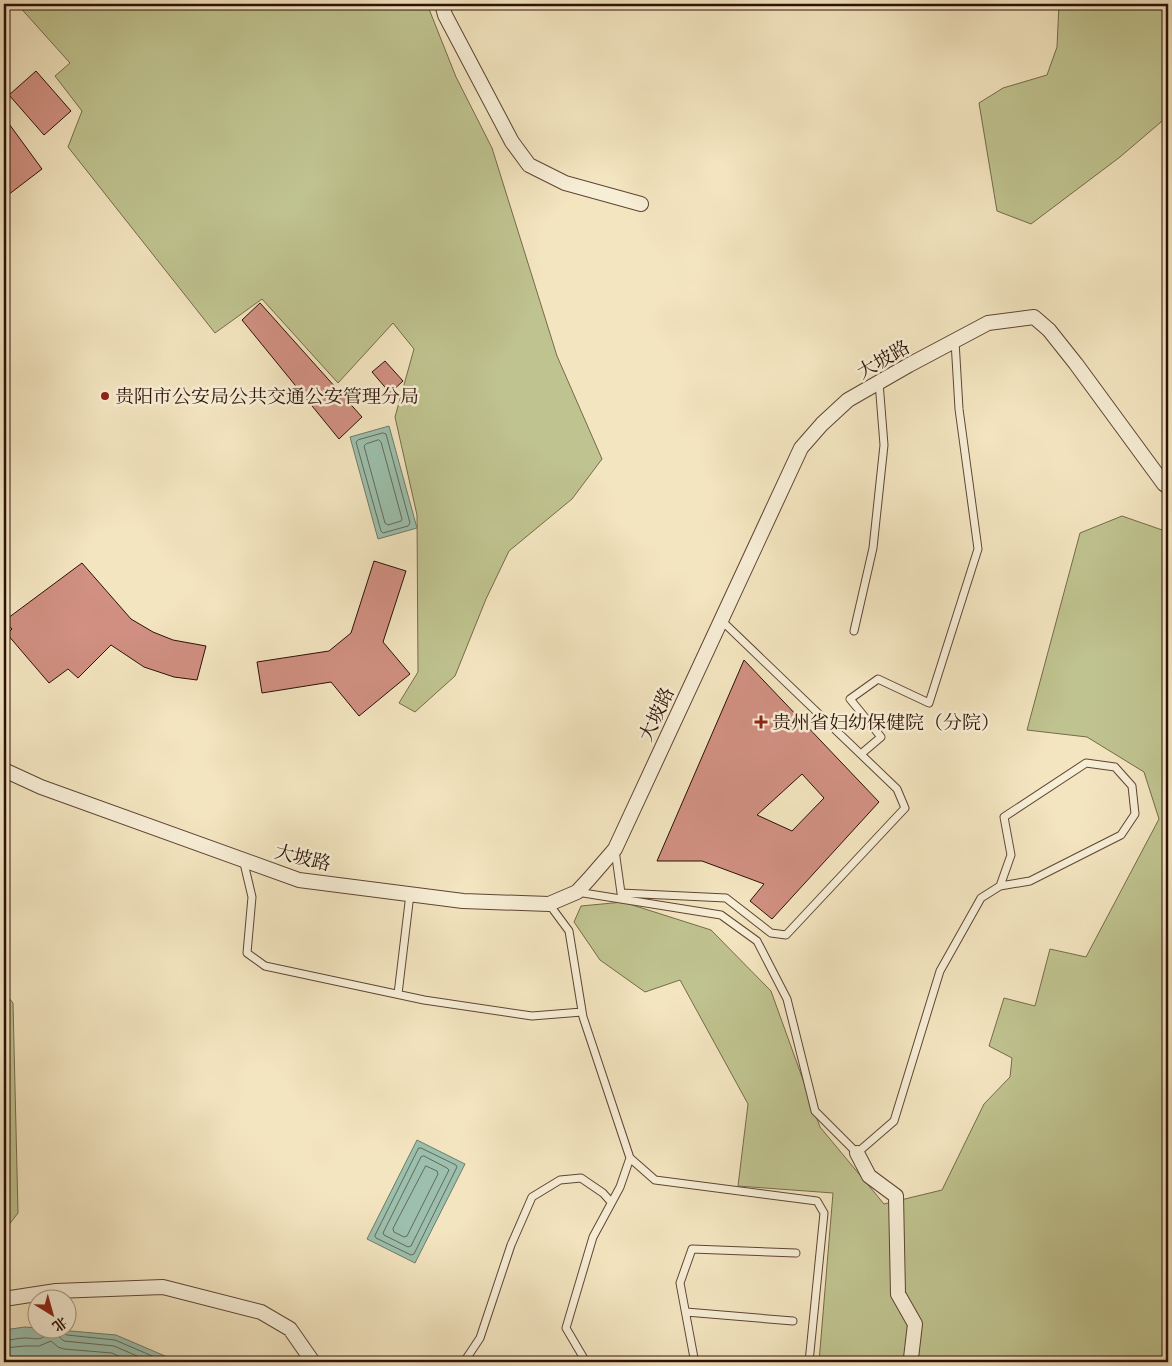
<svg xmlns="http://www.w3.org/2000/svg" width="1172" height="1366" font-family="'Old Standard TT','Noto Serif SC',serif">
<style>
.green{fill:#bfc38f;stroke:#766a4a}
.water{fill:#9cc0ad;stroke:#6f7a6a}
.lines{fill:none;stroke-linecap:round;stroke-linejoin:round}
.shore{stroke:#64685a;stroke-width:1}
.building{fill:#d19082;stroke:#2c1006;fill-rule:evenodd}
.service-casing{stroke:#5e4534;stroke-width:9}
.minor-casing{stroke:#5e4534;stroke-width:16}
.service{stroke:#f7eed6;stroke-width:7}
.minor{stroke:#f7eed6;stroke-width:14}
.poi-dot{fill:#8f2418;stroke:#f7eed6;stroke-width:2}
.labels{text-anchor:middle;stroke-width:5;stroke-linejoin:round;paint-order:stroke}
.street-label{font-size:19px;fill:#2c1006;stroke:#f7eed6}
.poi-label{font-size:19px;fill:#2c1006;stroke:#f7eed6;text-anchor:start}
</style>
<rect width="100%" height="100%" fill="#f3e5c0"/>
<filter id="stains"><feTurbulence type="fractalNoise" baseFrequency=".004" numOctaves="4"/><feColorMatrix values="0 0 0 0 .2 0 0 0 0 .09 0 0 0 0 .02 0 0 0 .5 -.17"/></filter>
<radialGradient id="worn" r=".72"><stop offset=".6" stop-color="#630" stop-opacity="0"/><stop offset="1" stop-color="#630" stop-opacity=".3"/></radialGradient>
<path class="green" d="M17,4H427L456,77L492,148L557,356L602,459L572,499L509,551L486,599L455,676L415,712L399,703L418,672L417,515L395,417L414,349L393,323L338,383L262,299L215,333L68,147L82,111L55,76L70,63Z
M1059,4H1168V116L1120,157L1031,224L997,211L979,103L1003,88L1047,75L1057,47Z
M1122,516L1168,532V1362H819L833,1193L738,1186L748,1104L680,980L645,992L600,960L574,922L581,906L623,902L711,930L771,991L820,1127L884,1204L942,1190L984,1104L1010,1077L1012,1058L989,1046L1004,998L1035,1006L1050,949L1086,957L1159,819L1144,772L1087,737L1027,730L1080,533Z
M4,992L13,1003L18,1213L4,1231Z"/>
<path class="water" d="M389,426L417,528L378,539L350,437Z
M417,1140L465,1164L415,1263L367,1239Z
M25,1327L116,1335L179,1362H4V1330Z"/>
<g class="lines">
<path class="shore" d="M383,433L386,434L410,523L408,526L383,533L381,531L356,442L358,440Z
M379,440L381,442L402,519L401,521L388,525L385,523L364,446L366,444Z
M419,1148H421L456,1165L457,1167L414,1254L411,1255L376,1238L375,1236Z
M424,1156L447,1168L449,1170L411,1246L408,1247L384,1235L383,1233L421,1157Z
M426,1166L437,1171L438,1174L407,1236L404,1237L394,1232L393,1229Z
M56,1328L58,1336L64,1341L114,1346L151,1362
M62,1328L63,1333L67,1335L115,1340L166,1362
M4,1341C11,1340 18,1338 25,1338C36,1338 44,1343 49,1328
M4,1348L25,1346H39L51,1341L58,1347L64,1349L112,1353L132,1362"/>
</g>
<path class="building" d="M36,71L71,111L44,135L9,95Z
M4,117L42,169L4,198Z
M260,303L362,417L339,439L242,320Z
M385,361L403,381L390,393L372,372Z
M374,561L406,571L383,642L410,674L359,716L331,682L262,693L257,662L329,651L351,633Z
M82,563L131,619L153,632L173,640L206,646L197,680L174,677L144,667L111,645L78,678L68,669L49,683L7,634L12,629L4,621Z
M744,660L879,802L772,919L750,901L764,884L702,861H657ZM802,774L824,798L792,831L757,815Z"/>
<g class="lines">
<g class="service-casing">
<path id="service" d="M854,631L873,548L884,445L879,382
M861,754L881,737L850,699L878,679L929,703L978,549L959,409L955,341
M615,850L621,893L726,898L771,933L786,935L905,808L897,789L721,620
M243,859L252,897L247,953L265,966L424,1000L532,1016L582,1012
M577,892L721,915L757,941L787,999L815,1111L857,1153L894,1121L940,971L981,898L1000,886L1011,855L1004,817L1086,763L1115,767L1132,786L1135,814L1121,835L1030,881L1000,886
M549,904L569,931L583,1017L630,1158L620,1187L593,1237L566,1328L586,1362
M398,994L410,894
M630,1158L655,1180L817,1201L824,1213L809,1362
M686,1312L793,1321
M464,1362L480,1338L511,1245L532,1197L560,1180L581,1178L603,1193L611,1202
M697,1362L694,1358L680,1283L692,1249L796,1253"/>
</g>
<g class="minor-casing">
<path id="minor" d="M442,4L445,15L512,142L529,165L565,183L641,204
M4,770L41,787L299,880L463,901L549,904L577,892L589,879L615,849L801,448L822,424L848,400L909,365L988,323L1034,317L1049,330L1076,364L1164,484L1168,487
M857,1153L869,1176L896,1196L898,1294L915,1324L911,1358L915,1362
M4,1299L56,1291L163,1287L261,1312L290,1329L313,1362"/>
</g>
<use href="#service" class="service"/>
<use href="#minor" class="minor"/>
</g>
<g class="poi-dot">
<circle cx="105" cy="396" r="5"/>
<path d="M758.5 714.5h5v5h5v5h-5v5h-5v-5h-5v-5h5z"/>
</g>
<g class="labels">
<g class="street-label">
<text transform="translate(883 359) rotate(-30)" y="7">大坡路</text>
<text transform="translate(656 714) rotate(-65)" y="7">大坡路</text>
<text transform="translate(303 857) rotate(14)" y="7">大坡路</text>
</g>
<g class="poi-label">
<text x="115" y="403">贵阳市公安局公共交通公安管理分局</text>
<text x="772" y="729">贵州省妇幼保健院（分院）</text>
</g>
</g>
<rect width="1172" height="1366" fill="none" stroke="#f3e5c0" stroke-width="20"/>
<rect x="5" y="5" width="1162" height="1356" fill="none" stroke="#2c1006" stroke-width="2.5"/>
<rect x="10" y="10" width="1152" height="1346" fill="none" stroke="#2c1006"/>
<g transform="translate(52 1314) rotate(143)"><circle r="24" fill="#f7eed6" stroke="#a69583"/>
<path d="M0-4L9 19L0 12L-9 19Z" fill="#8f2418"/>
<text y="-8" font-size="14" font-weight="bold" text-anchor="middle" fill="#2c1006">北</text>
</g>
<rect width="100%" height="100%" filter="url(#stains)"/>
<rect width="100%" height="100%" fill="url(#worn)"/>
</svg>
